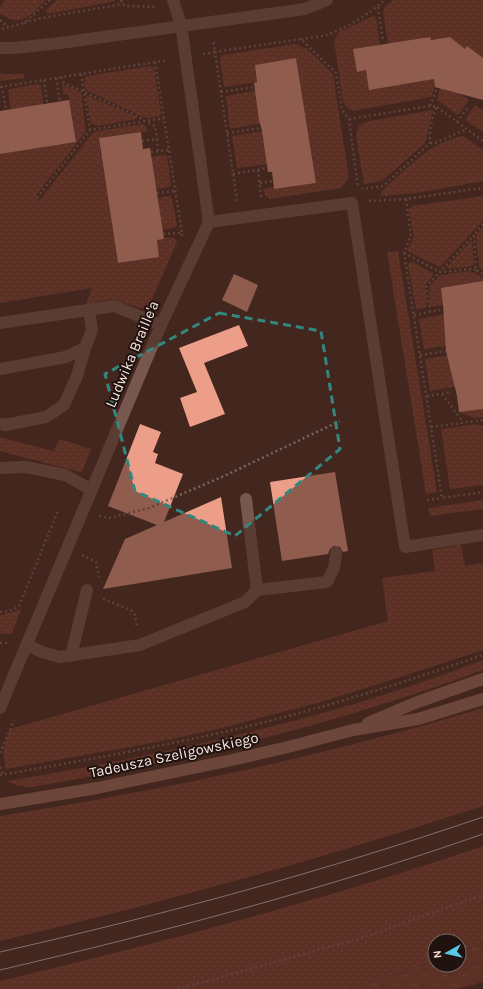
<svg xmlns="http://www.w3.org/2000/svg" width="483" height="989" font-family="Karla,sans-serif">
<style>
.grass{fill:url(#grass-dots)}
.forest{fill:url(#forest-crowns)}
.building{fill:#ec9e88}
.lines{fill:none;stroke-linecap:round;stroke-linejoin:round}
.path{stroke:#7e645d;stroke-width:2.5;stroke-dasharray:2 3;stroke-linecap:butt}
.lane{stroke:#77574e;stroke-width:12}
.street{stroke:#77574e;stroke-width:12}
.secondary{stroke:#9e6c5f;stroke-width:12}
.tram{stroke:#dbc5c0;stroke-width:1}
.marked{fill:none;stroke:#32877f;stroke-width:3;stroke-dasharray:8 5;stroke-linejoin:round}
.labels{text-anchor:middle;stroke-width:4;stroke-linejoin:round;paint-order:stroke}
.street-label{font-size:15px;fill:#fae6e1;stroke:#20130f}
</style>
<defs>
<pattern id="grass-dots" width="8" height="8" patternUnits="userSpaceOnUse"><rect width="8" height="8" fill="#7a3d2d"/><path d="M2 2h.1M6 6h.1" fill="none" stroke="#8e594b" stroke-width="1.8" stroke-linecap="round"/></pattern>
<pattern id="forest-crowns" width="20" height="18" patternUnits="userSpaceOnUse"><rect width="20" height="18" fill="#7a3d2d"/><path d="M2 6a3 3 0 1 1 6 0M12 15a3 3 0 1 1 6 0" fill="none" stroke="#8e594b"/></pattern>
</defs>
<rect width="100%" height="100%" fill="#43261e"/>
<path class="grass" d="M5,0H46C30,15 23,28 0,14V7Z
M57,0H116L115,1L48,14L45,11Z
M393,0H483V58L467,46L465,49L450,37L431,40L430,38L388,44L383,11L384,8Z
M373,16L376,17L380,45L353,50L357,71L366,70L370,89L434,79L435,87L431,97L353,111L347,107L343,102L334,41L339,32Z
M296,44L307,49L333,74L349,178L341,188L270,199L265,195L263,189L274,187V189L316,183L296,59L255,65L257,82L224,87L220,58L222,55Z
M151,66L154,68L161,114L160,116L148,118L143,117L86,90L84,80L87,76Z
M0,74H24V78L0,81Z
M445,82L469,100L458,115L437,100L440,88Z
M38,84L41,86L44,107L11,110L8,91L10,89Z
M62,85H64L81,92L86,131L37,194L38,202L93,133L97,131L142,124L146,126L147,131L99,138L101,156H104L103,164L106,187H109L111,204L109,205L114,238L117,237L115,246L118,263L159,257L157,240C164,239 174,234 177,242L147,310L112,299L86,304L92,288L0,303V154L76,142L68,94L63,95Z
M259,90L264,123L230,129L226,96Z
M88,96L137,117L136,119L97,126L91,123L86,97Z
M475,105L483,110V132L465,120Z
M433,110L425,143L382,181L364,184L356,135L359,126L365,122Z
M265,131L270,164L237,168L232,136Z
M463,136L483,150V181L416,193L380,196L382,191C405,170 431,141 463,136Z
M165,155L167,156L171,185L169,187L149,190L144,158Z
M170,196L172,198L177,226L174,228L155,231L150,199Z
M483,196V221L440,267L407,251L414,237L409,210L412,206Z
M483,227V271L479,267L476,235Z
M471,241L472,242L474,264L472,266L448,269L447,267Z
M398,251L437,492L426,494L387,252Z
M411,261L434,274L425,285L427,304L425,308L416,309L408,264Z
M470,271L483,277V288L482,282L441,288L443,305L430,307L429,287L440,275Z
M448,314L452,345L424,349L419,319Z
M451,355L459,386L430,391L425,359Z
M483,409V417L474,418L459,412Z
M477,424L483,426V485L450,489L441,429Z
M0,437L53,451L60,439L91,449L82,472L76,471L0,451Z
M483,500V509L430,516L428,508Z
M461,545L465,566L483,563V650L382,683L321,702L222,728L163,741L6,769L3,751L10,729L388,621L382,578L435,571L432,550Z
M21,609L12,634H0V615L17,611Z
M483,660V670C337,724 185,761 32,787C22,787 15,786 7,781C116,763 224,741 330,711C382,696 433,679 483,660Z
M483,708V806C324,858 163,903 0,941V816C163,790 325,756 483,708Z
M483,846V943L459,952V941H435V961L348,989H0V981C163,942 325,900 483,846Z"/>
<path class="forest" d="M483,943V982L457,989H348L435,961V965H459V952Z"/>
<path class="building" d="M430,37L431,40L450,37L465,49L467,46L483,58V100L435,87L434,79L369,90L366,70L357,72L353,49Z
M296,58L316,183L274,189L272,172H268L262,131L259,120L254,83L257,82L255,65Z
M69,100L76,142L0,154V111Z
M141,132L143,149L150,148L164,239L157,240L159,257L118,263L99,138Z
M234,274L258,285L247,312L222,300Z
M483,281V409L459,412L457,396L446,351L443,305L441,288Z
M239,325L248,346L204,363L225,414L190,427L180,398L197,392L179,348Z
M140,424L161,432L153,452L158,454L155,463L183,474L164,522L221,497L232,568L103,589L125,539L157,525L108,506Z
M335,472L348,551L343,552L340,547L334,546L330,549L328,554L282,561L270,482Z"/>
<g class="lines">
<path class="path" d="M50,0L24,23L42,18L122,4
M121,0L122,4L127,6L157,7
M378,7L383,40
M0,20L8,27
M2,29L24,23
M301,39C309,38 318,37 326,35C346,29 370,13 385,0
M203,54L215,52L213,39
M155,62L182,233
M81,74L90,130
M61,77L64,83L138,116L144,121L155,126L157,139
M56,78L60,102
M44,80L47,102
M2,86L6,109
M0,87L168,60
M221,92L254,87
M430,106L437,88
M437,107L483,141
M349,119L430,106L437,107C432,116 429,132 430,143L383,186L362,189
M457,122L469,106
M227,133L261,128
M142,141L157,139L158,151
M430,143H435L467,129
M151,152L169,150
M258,170L261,197
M233,174L267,168
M260,183L273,181
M157,193L175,191
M37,198L90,130L164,118
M406,199L411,236L404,253L442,498L483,492
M237,201L215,52L301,39L336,73L342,110L349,119L358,188
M369,201L406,199L483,188
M483,224L474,235L476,270L483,274
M163,234L182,233V236
M404,253L440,272L473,269L476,270
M430,312L426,287L474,235
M414,315L440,310
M420,355L446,351
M442,394L463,422
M427,396L452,392
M431,427L483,420
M427,500L442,498
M99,516L110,518L149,508L222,477L340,421
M82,555L96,562L99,577
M103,599L131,610L135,615L137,627
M0,612L13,610L19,606L58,511
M0,643H9
M0,753L14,720
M0,767L4,775
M0,775C76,762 153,748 228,731C315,711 399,684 483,655
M178,989L358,939L483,895"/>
<path class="lane" d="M209,222L352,203L405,547L483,535
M0,323L114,306L161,325
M0,369L66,357L85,348
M0,424L5,425L46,417L64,405L77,376L85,348L92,330L89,309
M0,468L26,467L65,475L92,490"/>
<path class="street" d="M0,48H14L60,43L305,9L327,0
M257,590L327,582L334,568L336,553
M27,645L42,652L60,657L140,645L245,602L257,590L246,499
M71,656L87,590
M0,708L161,325L209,222L181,25L173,0"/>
<path class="secondary" d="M368,723L415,703L483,679
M0,804L97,788L232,760L288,747L353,730L418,719L483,699"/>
<path class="tram" d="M0,952C163,915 325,871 483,817
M0,970C163,932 325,889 483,834"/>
</g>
<path d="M0 0H483V989H0ZM219,313L321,331L340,449L235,536L135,491L105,374Z" fill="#43261e" fill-opacity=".55" fill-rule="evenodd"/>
<path class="marked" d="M219,313L321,331L340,449L235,536L135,491L105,374Z"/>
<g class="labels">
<g class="street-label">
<text transform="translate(132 354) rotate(-67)" y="5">Ludwika Braille'a</text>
<text transform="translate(174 755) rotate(-12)" y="5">Tadeusza Szeligowskiego</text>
</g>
</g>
<g transform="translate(447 953) rotate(262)"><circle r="19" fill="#20130f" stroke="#776763"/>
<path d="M0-3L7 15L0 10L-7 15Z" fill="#58c9e4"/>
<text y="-6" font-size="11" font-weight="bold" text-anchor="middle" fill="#fae6e1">N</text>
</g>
</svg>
